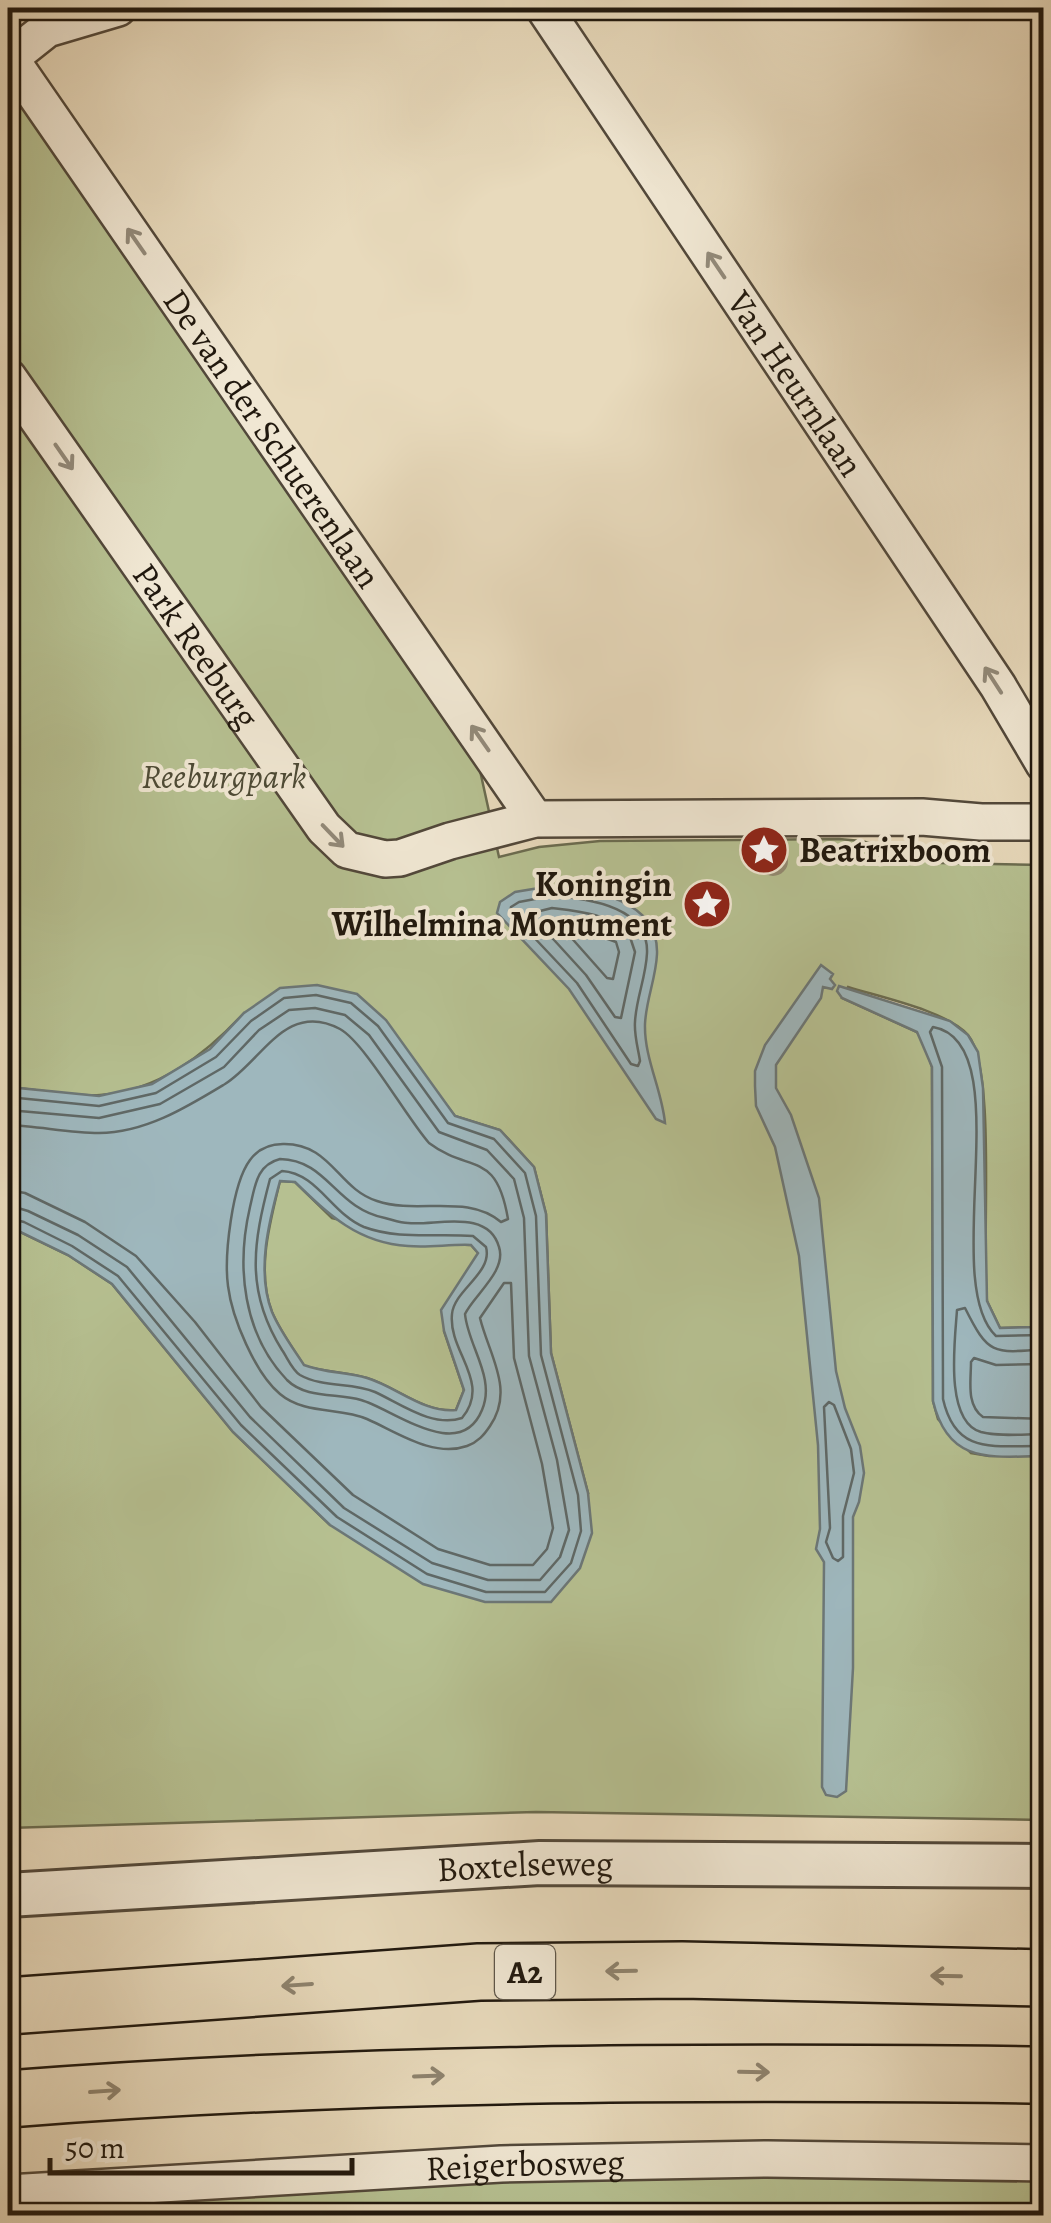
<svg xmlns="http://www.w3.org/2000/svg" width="1051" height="2223" font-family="Alegreya,serif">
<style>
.green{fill:#b6c091;stroke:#6b6c50;stroke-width:2.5}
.water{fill:#9eb7bd;stroke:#6c7777;stroke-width:2.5;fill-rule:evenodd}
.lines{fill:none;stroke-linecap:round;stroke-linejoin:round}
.shore{stroke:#5f6866;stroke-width:2.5}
.minor-casing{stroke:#52483a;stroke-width:40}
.tertiary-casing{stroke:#52483a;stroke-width:48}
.motorway-casing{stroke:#20180e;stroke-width:60}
.minor{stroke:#f0e7d3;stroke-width:35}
.tertiary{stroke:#f0e7d3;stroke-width:42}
.motorway{stroke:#e8dabc;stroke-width:55}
.tree{fill:#938b72}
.oneway{stroke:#928a7a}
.oneway2{stroke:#8e836e}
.labels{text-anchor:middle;stroke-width:8;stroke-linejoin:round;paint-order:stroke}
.shield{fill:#f0e7d3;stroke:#5e5649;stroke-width:2.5}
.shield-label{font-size:32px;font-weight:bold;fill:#20180e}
.street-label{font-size:35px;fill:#20180e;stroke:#f0e7d3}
.park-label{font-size:35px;font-style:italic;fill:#4d4a35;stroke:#f0e7d3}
.poi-label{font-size:35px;font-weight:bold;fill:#20180e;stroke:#f0e7d3;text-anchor:start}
</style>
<rect width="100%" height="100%" fill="#e8dabc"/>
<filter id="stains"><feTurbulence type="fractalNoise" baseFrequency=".002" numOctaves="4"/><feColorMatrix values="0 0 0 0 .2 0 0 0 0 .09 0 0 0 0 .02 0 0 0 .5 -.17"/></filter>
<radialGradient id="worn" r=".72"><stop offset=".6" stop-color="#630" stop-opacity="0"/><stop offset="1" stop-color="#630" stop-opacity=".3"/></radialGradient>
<path class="green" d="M8,95L34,119L479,766L499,857L539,847L600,841L839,839L862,841L941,863L1043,865L1044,1309L1040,1327L1000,1328L987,1301C981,1248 997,1069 968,1035C947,1011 880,997 848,987L842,998L917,1032L924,1042L932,1067L933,1401L938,1419L971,1453L989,1456H1043V1820L536,1812L8,1828V1226L68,1255L112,1284L233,1432L330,1525L588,1493L551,1353L546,1214L534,1167L500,1130L455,1116L431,1085L244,1013C206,1054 159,1091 100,1095C76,1097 34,1089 8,1087Z
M280,1181L295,1182L332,1218L445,1244L471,1245L479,1254L466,1273L444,1331L464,1390L456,1410C423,1413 397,1387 367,1378C346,1372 325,1372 304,1366C293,1348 280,1331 272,1312C256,1271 270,1222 280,1181Z
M688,2175L1044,2179L1043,2216H8V2206L378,2183Z"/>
<path class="water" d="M551,886C593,890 659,899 657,954C656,978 646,1000 645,1024C644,1058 662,1090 665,1123L656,1119L569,989L497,913L500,902L515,892Z
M821,965L833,974L830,979L835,985L832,989L823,987L821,998L776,1065V1088L791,1115L819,1198L836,1371L845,1408L860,1446L864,1473L859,1502L853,1517V1668L846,1791L837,1797L826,1795L822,1787L824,1562L816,1549L820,1529L818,1445L799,1256L775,1147L756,1106L755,1086V1071L765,1045Z
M317,985L357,994L386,1020L455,1116L500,1130L534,1167L546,1214L551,1353L588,1493L592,1533L580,1568L551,1602H485L423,1584L330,1525L233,1432L112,1284L68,1255L8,1226V1087L99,1096L152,1084L210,1049L244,1013L280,988ZM280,1181L295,1182C329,1215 358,1243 408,1246C429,1248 450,1244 471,1245L478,1253L441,1310L444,1331L464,1390L456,1410C423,1413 397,1387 367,1378C346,1372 325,1373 304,1365C293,1348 280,1331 272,1312C256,1271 269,1221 280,1181Z
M839,986L950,1021L968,1035L978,1052L983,1088L987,1301L1000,1328L1039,1327L1043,1309V1456C990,1457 948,1464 933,1401L932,1067L917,1032L842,998L837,991Z"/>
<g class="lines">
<path class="shore" d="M551,896C586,898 649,906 647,953C646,977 636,999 635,1022C634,1035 638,1048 640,1061L638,1066L631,1064L577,983L510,912L511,907L519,902Z
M552,908C577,911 611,914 629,934L635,952L621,1018L615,1017L586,975L534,918L536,912Z
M573,926L616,942L619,952L613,979L607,978L568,934V928Z
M8,1097L99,1106L156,1093L216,1057L251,1021L284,998L316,995L351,1003L378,1026L448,1123L494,1139L525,1173L536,1216L541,1355L578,1495L581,1531L571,1563L545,1592H486L427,1574L337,1517L241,1425L118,1276L72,1246L24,1222L8,1218
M8,1110L99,1118L160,1104L224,1067L259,1030L289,1010L315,1008L345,1015L369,1035L439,1132L487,1150L514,1179L524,1218L529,1356L557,1460L569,1530L560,1557L540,1580H488L432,1563L344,1508L250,1417L127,1267L78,1235L28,1211L8,1205
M8,1125C38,1126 69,1133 99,1133C145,1133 187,1107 225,1084C262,1061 286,1000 340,1029C365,1043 406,1117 429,1143C470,1174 496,1149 508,1219L501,1222C467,1193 417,1215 377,1201C338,1189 331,1143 283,1144C270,1144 258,1149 250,1160C232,1184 224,1256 228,1286C232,1318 255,1373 280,1394C305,1415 340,1407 367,1419C397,1432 433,1458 467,1446C478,1442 484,1435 490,1426C515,1390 489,1355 480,1318L504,1283H511L514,1358L542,1464L553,1528L547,1549L533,1565H490L438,1549L353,1495L261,1407L195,1322L136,1256L85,1222L25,1193L8,1190
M280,1159C328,1160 335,1208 385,1218C393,1220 401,1223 408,1223C436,1226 488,1208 499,1247C507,1271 474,1295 465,1314C468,1346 496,1378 482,1410C460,1464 393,1409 361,1400C338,1393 306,1399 287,1380C243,1334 236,1267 250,1207C255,1187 256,1165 280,1159Z
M282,1171C317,1173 332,1214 364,1227C399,1240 436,1233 473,1236L486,1247C493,1273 454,1290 452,1314C448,1352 492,1382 462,1418C433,1428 401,1404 375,1392C352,1382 323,1388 300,1375C292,1370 287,1357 282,1350C245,1291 253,1243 270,1179Z
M1044,1335L996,1336C938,1282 1021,1042 933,1027L930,1032L942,1067L943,1399C956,1457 996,1445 1044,1446
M1044,1349C992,1354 988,1354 965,1308L957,1310C955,1340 944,1421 981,1432C1000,1437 1024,1434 1044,1434
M1044,1364L996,1365L974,1358L971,1362C971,1381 966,1405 983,1417L1044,1419
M829,1402L834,1405L851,1449L854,1473L843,1516V1557L838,1561L833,1558L826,1542L830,1528L824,1407Z"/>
<g class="minor-casing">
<g id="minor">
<path id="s1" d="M544,8L998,686L1044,764"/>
<path id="s2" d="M10,58L535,819"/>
<path d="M8,60L47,29L118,8"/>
<path id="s3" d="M8,377L324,828L347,850L385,859L400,858L450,841L535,819L922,817L981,822H1044"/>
<path id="s4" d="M8,2193L501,2164L768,2159L1044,2163"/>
</g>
</g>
<g class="tertiary-casing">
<g id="tertiary">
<path id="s5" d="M8,1895L540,1863L1044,1866"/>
</g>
</g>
<g class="motorway-casing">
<path id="motorway" d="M8,2006L479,1972L682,1970L1044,1978
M8,2099C353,2072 697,2071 1044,2075"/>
</g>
<use href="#minor" class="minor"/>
<use href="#tertiary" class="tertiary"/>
<use href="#motorway" class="motorway"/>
</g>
<circle class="tree" cx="773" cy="861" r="15"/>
<defs><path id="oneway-shaft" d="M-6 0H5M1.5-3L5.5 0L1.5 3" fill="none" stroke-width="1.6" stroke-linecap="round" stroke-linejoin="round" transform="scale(2.5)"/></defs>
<g class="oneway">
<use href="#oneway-shaft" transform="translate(136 241) rotate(-125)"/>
<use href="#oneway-shaft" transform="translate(716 265) rotate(-124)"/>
<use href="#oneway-shaft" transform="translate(64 457) rotate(55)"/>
<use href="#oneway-shaft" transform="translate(993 680) rotate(-123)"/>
<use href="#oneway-shaft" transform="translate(480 738) rotate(-125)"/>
<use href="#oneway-shaft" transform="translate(333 836) rotate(46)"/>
</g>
<g class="oneway2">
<use href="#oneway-shaft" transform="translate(621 1971) rotate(179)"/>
<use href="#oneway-shaft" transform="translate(946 1976) rotate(-179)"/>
<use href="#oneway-shaft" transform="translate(297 1985) rotate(176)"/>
<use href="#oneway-shaft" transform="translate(754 2072) rotate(1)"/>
<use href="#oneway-shaft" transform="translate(429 2076) rotate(-2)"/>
<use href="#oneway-shaft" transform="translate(105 2091) rotate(-4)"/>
</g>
<defs>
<g id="sight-disc" transform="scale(2.5)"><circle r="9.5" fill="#8f2418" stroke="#f0e7d3"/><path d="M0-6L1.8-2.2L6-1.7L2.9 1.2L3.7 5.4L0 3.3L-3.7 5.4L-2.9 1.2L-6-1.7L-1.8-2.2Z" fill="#fff"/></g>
</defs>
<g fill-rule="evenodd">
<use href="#sight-disc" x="764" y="850"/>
<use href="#sight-disc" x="707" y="904"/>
</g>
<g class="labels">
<rect class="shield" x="495" y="1945" width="60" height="54" rx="8"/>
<g class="shield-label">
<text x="525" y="1983">A2</text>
</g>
<g class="street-label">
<text dy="12" stroke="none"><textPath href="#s1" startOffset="452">Van Heurnlaan</textPath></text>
<text dy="12" stroke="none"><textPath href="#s2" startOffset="462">De van der Schuerenlaan</textPath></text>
<text dy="12" stroke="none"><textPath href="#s3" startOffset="328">Park Reeburg</textPath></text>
<text dy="12" stroke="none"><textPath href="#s5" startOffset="518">Boxtelseweg</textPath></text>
<text dy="12" stroke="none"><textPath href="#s4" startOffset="518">Reigerbosweg</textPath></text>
</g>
<g class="park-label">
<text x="224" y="788">Reeburgpark</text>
</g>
<g class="poi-label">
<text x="799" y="862">Beatrixboom</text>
<text x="672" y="896" text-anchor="end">Koningin<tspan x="672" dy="40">Wilhelmina Monument</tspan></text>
</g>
</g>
<rect width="1051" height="2223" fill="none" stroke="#e8dabc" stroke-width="40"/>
<rect x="10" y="10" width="1031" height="2203" fill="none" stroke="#20180e" stroke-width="5"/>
<rect x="20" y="20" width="1011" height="2183" fill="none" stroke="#20180e" stroke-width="2.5"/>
<path d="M50 2158v15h302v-15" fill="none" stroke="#20180e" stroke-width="5"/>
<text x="65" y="2158" font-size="30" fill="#20180e" stroke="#f0e7d3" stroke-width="8" paint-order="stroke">50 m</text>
<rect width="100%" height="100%" filter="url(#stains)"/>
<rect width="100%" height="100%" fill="url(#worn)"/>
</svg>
